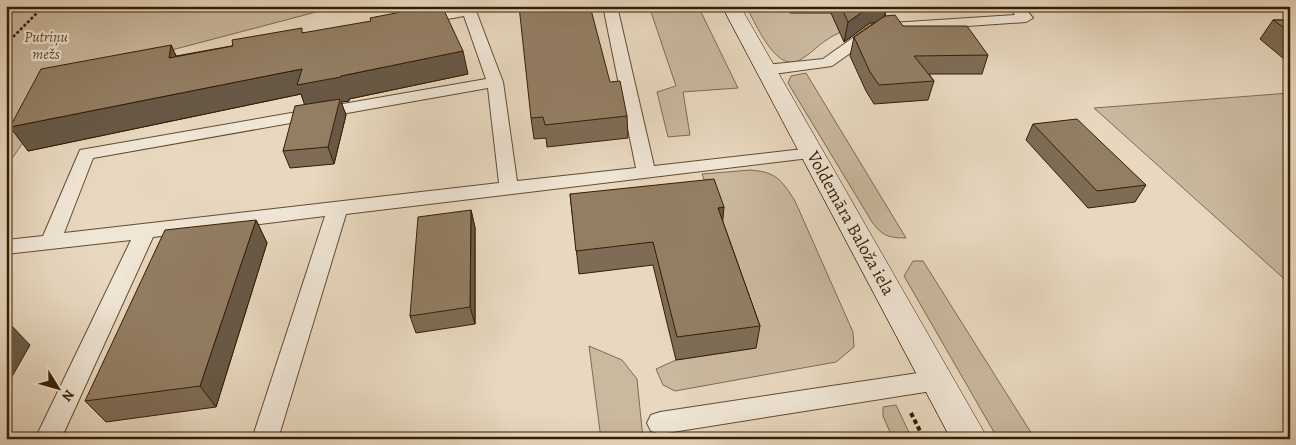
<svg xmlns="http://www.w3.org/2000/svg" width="1296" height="445" font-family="Alegreya,serif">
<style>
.green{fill:#cab89f;stroke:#806a50}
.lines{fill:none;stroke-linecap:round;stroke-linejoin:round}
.lane-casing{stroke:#624c30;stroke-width:2}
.secondary-casing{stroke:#361d00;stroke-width:1}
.path-far1{stroke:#361d00;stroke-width:2.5;stroke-dasharray:3 2;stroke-linecap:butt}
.path{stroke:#361d00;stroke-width:4;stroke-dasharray:4.5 3;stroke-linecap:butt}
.lane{fill:#f0e6d6;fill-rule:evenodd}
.secondary{fill:#f0e6d6;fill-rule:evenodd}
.wall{fill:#7e6c56;stroke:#361d00}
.shaded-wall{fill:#675846;stroke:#361d00}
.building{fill:#937e64;stroke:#361d00}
.labels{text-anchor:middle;stroke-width:4.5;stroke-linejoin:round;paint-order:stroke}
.far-park-label{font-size:15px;font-style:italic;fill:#624c30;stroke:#f0e6d6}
.street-label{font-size:18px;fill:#361d00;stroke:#f0e6d6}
</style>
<rect width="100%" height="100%" fill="#e8d8c0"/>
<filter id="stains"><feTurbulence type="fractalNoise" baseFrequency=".004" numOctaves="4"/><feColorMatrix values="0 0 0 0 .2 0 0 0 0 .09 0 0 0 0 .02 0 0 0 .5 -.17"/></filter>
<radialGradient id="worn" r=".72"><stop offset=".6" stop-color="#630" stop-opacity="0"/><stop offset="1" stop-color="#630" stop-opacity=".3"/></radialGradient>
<path class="green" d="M6,6H339L69,77L6,167Z
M649,6H698L738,88L683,92L690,135L668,137L657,92L676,86Z
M746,6H788L878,13C867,27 846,28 831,37C820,43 811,54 800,60C776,74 755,22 746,6Z
M806,73L906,238C889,238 882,236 872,222L788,83L791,76Z
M1290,93V284L1094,108Z
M750,170C776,172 781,179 795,201L853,332L854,347L836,362L675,391L663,385L656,369L676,360L756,348L722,229L702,174Z
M913,261H923L1035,439H998L904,276Z
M589,346L622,360L637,379L643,439H601Z
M896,405L912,439H893L883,416V407Z"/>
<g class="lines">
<g class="lane-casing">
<path id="lane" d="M603,6H617L654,166L812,148L818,149L821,153L818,157L346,214L278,439H252L325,216L153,237L61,439H35L131,240L6,254V240L43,236L80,150L486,79L464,16L420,24L413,20L420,16L469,7L476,11L503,82L517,181L636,168ZM488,88L499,183L64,233L93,158Z
M1008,6H1023L1033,18L1026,22L880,32L832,66L766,75L761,73L758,70L761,67L766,65L823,59L871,25L876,24L1015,15Z
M938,370L947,373L950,380L947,387L938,390L660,434L651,431L647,423L651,415L660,412Z"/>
</g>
<g class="secondary-casing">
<path id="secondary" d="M722,6H740L988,439H951Z"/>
</g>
<path class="path-far1" d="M6,44L44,6"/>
<path class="path" d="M911,413L924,439"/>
<use href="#lane" class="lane"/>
<use href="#secondary" class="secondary"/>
</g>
<path class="wall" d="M788,6H887L885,16L903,26L988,55L982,74H929L934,81L928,100L874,104L866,91L850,56L854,37L875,23H870L844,42L831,13H790Z
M1283,6H1290V11Z
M1273,20H1290V64L1260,39Z
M303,33L468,74L349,99V101L341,102L346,115L334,164L290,168L283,151L305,105L301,94L28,151L171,45L176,56Z
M610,82L627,116L628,138L547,147L546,138L534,139L531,118Z
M1033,124L1146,185L1135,202L1088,208L1026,140Z
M570,194L723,222L760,326L756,348L676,360L653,265L579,274Z
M471,210L475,228V324L416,333L410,316Z
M256,220L267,243L216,407L106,422L85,401Z"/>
<path class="shaded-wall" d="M871,6H887L883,22L870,23L844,42L848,22Z
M171,45L182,69L169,58Z
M463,51L468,74L349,99V101L341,102L346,115L334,164L328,147L306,109L301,94L28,151L10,127L302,69L341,76Z
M724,207L722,229L718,208Z
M471,210L475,228V324L470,307Z
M256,220L267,243L216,407L200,386Z
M9,323L30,345L6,387V327Z"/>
<path class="building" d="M432,6H442L463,51L341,76V77L297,85L302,69L10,127L41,69L171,45L169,58L233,46L232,40L302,28V33L371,21L370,18Z
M519,6H590L610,82L620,81L627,116L545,125L543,117L531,118Z
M841,6H871L848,22Z
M895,15L903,26H967L988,55L914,56L934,81L879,85L870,72L854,37L885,16Z
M1273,20H1290V32Z
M340,99L328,147L283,151L295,106Z
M1077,119L1146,185L1097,191L1033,124Z
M714,179L724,207L718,208L760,326L677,337L653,242L576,251L570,194Z
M471,210L470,307L410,316L418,217Z
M256,220L200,386L85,401L165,230Z"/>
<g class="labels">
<g class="far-park-label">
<text x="46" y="42">Putriņu<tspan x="46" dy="17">mežs</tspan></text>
</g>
<g class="street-label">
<text transform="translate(851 223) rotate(61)" y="6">Voldemāra Baloža iela</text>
</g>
</g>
<rect width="1296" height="445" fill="none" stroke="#e8d8c0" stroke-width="25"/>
<rect x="8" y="8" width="1281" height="430" fill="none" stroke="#361d00" stroke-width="2.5"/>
<rect x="12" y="12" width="1271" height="420" fill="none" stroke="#361d00"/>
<g transform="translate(58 388) rotate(127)" stroke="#f0e6d6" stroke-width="4" paint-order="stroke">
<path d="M0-4L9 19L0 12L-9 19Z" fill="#361d00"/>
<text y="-8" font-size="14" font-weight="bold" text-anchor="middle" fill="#361d00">N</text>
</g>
<rect width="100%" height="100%" filter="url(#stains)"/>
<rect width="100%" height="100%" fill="url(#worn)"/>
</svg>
